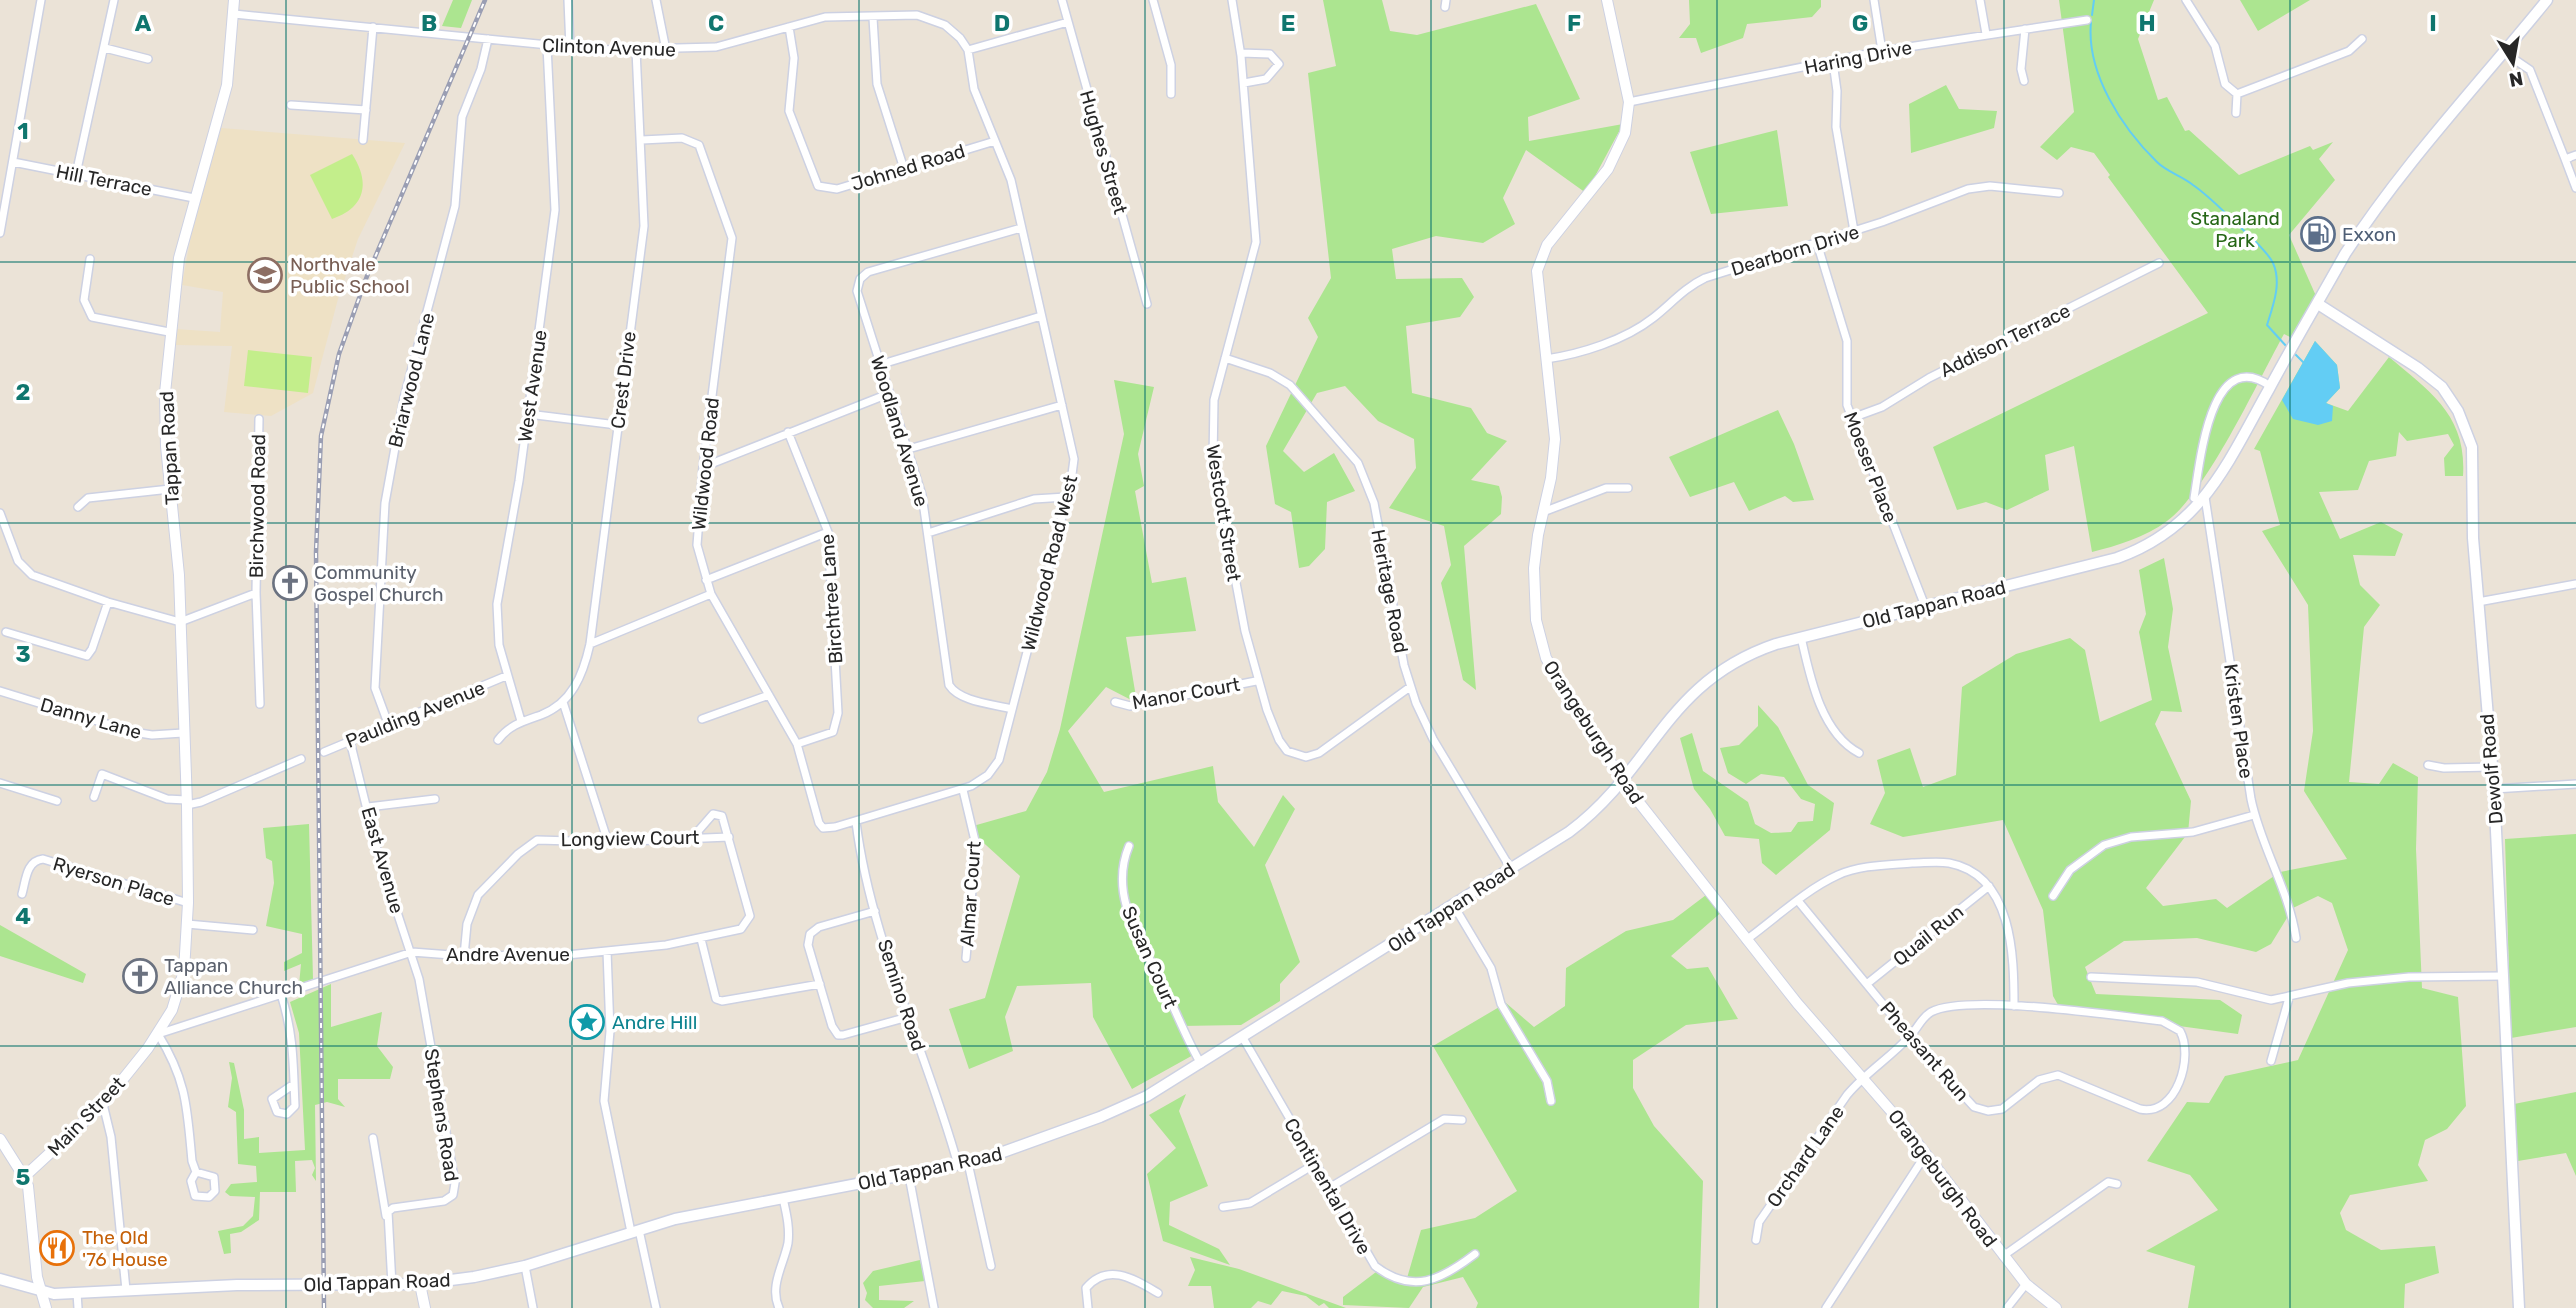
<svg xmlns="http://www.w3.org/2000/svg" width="2576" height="1308" font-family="Rubik,sans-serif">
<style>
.education{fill:#eee1c5}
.green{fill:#ace590}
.pitch{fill:#c3ee8b}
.water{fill:#63cdf4}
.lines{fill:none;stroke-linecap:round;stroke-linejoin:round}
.stream{stroke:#63cdf4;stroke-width:2}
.minor-casing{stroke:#cdd1e2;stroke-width:10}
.tertiary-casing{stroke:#cdd1e2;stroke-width:12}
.secondary-casing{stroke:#cdd1e2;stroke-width:13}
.minor{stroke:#fff;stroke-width:7}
.tertiary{stroke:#fff;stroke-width:10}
.secondary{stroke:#fff;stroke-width:10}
.rail-casing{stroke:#9a9eb3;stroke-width:4.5}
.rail{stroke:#fff;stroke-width:2;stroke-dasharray:5;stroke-linecap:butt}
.grid{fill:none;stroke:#0f766e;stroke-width:2;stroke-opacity:0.55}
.labels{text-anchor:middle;stroke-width:7;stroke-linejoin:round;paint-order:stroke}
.street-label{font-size:19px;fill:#272727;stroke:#fff}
.park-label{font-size:19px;fill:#256615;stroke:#fff}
.service-label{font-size:19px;fill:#4e5e75;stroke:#fff;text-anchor:start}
.education-label{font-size:19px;fill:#785e54;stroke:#fff;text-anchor:start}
.worship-label{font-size:19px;fill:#5b616d;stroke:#fff;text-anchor:start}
.culture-label{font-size:19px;fill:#0d838f;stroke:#fff;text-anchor:start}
.food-label{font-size:19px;fill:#c56008;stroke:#fff;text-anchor:start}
.grid-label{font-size:23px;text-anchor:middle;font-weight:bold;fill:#0f766e;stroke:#fff;stroke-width:7;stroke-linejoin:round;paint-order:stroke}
</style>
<rect width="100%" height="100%" fill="#ebe3d7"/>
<path class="education" d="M221,128L405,143L358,239L338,299L313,393L271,416L224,412L232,346L176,345V329L220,332L223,292L182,285L191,236Z"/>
<path class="green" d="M453,0H472L461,28L442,26Z
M1323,0H1382L1390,31L1417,35L1536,4L1580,99L1528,117L1529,141L1623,124L1586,193L1526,150L1503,198L1515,224L1483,243L1436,236L1392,249L1396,279L1462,278L1474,297L1460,317L1406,326L1412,393L1471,408L1487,433L1507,441L1471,480L1499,486L1502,497L1501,514L1464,546L1476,690L1463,680L1441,583L1451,565L1444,526L1389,508L1416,468L1414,439L1378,421L1345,386L1317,393L1283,451L1304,472L1334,453L1355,491L1327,502L1325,549L1309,566L1299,568L1291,512L1275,504L1266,446L1318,337L1308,318L1331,278L1308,73L1336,66Z
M1689,0H1821V7L1812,17L1747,24L1743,38L1701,53L1696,38H1679L1690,24Z
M2059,0H2154L2138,39L2158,100L2167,97L2185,131L2189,130L2239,175L2310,146L2313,150L2333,142L2319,159L2335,180L2289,235L2316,296L2292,338L2284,334C2258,381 2207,492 2167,521C2146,537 2116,546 2092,552L2074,446L2045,455L2049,490L2007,510L1986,502L1957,510L1933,447L2208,313L2108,177L2110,175L2094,153L2071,147L2057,160L2040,147L2074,112Z
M2240,0H2310L2258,31Z
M1946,85L1959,109L1997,111L1994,128L1911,153L1909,104Z
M1777,130L1788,206L1711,214L1690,152Z
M2315,341L2337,365L2340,388L2326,403L2348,411L2389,357C2430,392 2467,415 2463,476H2445L2444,458L2454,445L2448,434L2407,441L2399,432L2396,456L2369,461L2358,490L2319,492L2340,539L2381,522L2403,534L2395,556L2353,555L2360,585L2380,605L2364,627L2349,782L2379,784L2393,763L2418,777L2416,849L2422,988L2458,997L2466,1106L2447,1129L2425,1140L2418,1165L2428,1181L2350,1195L2340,1213L2346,1230L2381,1250L2435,1246L2439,1273L2405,1284L2404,1308H2188L2195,1266L2146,1251L2218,1210L2190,1175L2147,1161L2187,1102L2209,1103L2225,1076L2298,1060L2348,950L2332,903L2318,896L2293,908L2271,944L2256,952L2197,938L2124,941L2085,967L2096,994L2220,1000L2242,1015L2238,1034L2061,1010L2053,996L2043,910L2003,820L1903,837L1870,824L1885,793L1877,760L1910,748L1923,787L1956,775L1962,687L2016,654L2070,638L2085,650L2100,722L2152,700L2139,632L2146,614L2139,570L2164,558L2173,609L2168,647L2182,712L2161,711L2155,724L2191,801L2188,833L2146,888L2163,906L2216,899L2227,908L2280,872L2347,859L2304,791L2313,731L2308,605L2262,531L2280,525L2260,451L2254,449Z
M1114,380L1154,387L1138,454L1144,486L1135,491L1152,583L1186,577L1196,631L1126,637L1137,703L1106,687L1068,731L1104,792L1213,766L1218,802L1254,847L1283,795L1295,809L1265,865L1300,962L1280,984V1001L1241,1025L1181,1026L1195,1054L1132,1089L1093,1017L1091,983L1017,986L1005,1017L1013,1051L969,1069L949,1009L985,998L1020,876L975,835L973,826L1026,811L1047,772L1060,729L1124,434Z
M1778,410L1794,444L1814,500L1793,502L1785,496L1749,511L1734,482L1690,497L1669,457Z
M1758,705L1778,727L1808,785L1834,803L1830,830L1776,875L1762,863L1759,839L1725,836L1710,809L1694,789L1680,738L1692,733L1703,771L1748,802L1755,824L1771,833L1791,832L1798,822L1813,821L1815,804L1801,799L1784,777L1761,774L1746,784L1728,773L1720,748L1739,745L1758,726Z
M309,824L313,979L299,985L301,964L284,971V962L302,953V934L266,926L274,883L272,861L266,858L263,828Z
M2576,834V1027L2511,1038L2505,839Z
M1710,892L1724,910L1671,956L1687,969L1708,967L1738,1019L1686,1025L1633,1060V1088L1654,1126L1703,1181L1699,1308H1476L1478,1303L1463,1277L1423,1287L1409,1308L1343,1305V1297L1376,1272L1405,1285L1421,1230L1475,1218L1517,1191L1433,1046L1506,1003L1534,1027L1565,1006L1566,968L1626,931L1673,920Z
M0,925L86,974L83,983L0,956Z
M331,984V1027L382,1012L377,1046L393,1067L390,1079H338V1099L345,1107L327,1102L315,1105L316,1181L312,1175L315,1168L312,1160L295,1161L296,1192H260L259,1220L241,1232L230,1234L231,1253L224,1254L218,1231L243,1226L253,1216L255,1197L230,1196L225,1192L231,1184L257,1182L256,1166L238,1164L236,1112L228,1107L232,1078L229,1062L234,1063L244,1110V1139L259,1137V1153L305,1150L299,1033L290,1002Z
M2576,1092V1176L2566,1153L2518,1161L2514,1104Z
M1186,1094L1179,1111L1208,1186L1170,1202L1169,1225L1219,1249L1230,1265L1163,1241L1147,1174L1176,1148L1149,1115Z
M1190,1257L1239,1269L1346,1308H1329L1324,1303L1319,1306L1306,1296L1282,1291L1271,1305L1258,1301L1251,1308H1214L1211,1286H1188L1195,1270Z
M920,1260L925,1281L879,1286V1300L914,1301L904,1308H873L865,1300L867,1293L863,1283L873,1271Z"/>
<path class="pitch" d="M352,154C371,183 365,208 332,219L310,175Z
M248,350L312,357L308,393L244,386Z"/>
<path class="water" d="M2315,341L2337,365L2340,388L2326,403L2333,406L2332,421L2318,425L2293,419L2282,400Z"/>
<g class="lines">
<path class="stream" d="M2092,15L2094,0
M2091,22C2086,73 2122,128 2157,162C2167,172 2182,176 2193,185C2209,196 2223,211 2237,224C2248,235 2266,249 2273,263C2282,283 2273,306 2267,325L2287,347
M2294,353L2303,362"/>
<g class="minor-casing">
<path id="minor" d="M568,0L570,48
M656,0L666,50
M1062,0L1147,304
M1153,0L1171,65V94
M1232,0L1241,56L1256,242L1214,400L1213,460L1245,631L1267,710L1279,740L1287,751L1306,757L1319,753L1410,687
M1874,0L1882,51
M1980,0L1986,34
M2186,0L2215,46L2225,84L2237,94L2349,51L2362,39
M1445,7L1446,0
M234,14L599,50L716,47L825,17L917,15L945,25L960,38L968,50L974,89L1011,180L1074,459L1071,482L999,760L988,775L971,786L835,827L823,828L819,823L797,744L711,594L697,545L703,467L732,238L699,145L682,138L642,140
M873,18L877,84L904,169
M789,27L794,58L789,111L818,186L837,189L995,141
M105,48L148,59
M968,50L1068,22
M1241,53L1270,54L1279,64L1266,79L1244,83
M2505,53L2530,70L2565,159L2576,155
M1833,62L1837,91L1836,127L1854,231
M2024,81L2021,69L2025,29
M1629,102L1882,51L2087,20
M291,105L366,110
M2236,113L2237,94
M363,140L373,27
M2569,158L2565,159L2576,188
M13,162L194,198
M76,174L114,0
M0,233L41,0
M1817,243L1847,341V405L1925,606
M90,259L84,300L92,317L169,332
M1225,358L1270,373L1290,385L1358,463L1374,503L1404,665L1416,703L1433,739L1511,869
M1546,359C1581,354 1625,340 1653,318C1671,304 1684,288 1705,278L1882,222L1968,189L1990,186L2059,193
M879,365L1041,316
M528,414L617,425
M1852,418L1882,407L1929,378L2159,263
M259,419L256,593L260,704
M788,432L828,532L838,713L833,732L797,744
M905,450L1062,405
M703,467L888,394
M2205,497L2251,799C2261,847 2289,890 2296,938
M2194,498C2200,463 2210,344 2270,386
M78,507L88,498L170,489
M1543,512L1606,488H1628
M0,513L18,561L32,575L108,602L180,622L256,593
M928,533L1034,499L1066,497
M706,580L828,532
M2478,602L2576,584
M6,632L87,656L92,649L108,602
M1801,637C1810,677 1821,733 1859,753
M590,644L711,594
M0,691L133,732L152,735L183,733
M563,702L608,842
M1115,702L1130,706L1256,681
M1012,709C993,704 960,702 949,685L922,495L857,291L860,279L868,272L1021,228
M702,719L769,695
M521,721L499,645L497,604L519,481L555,210L547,46
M389,726L375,688L385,503L404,398L455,206L462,117L481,69L488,39
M498,740C509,725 524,721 541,715C572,703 583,675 590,644L644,226L636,50
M350,741L378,854L419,979L455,1183L453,1195L444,1201L393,1208L388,1212L392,1285
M324,752L506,676
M2428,765L2444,768L2492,767
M0,783L57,801
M2494,789L2576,784
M963,790L976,845L966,958
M94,797L102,774L167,799L186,800
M187,805L201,802L301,759
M368,807L435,799
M856,822C871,941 926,1050 958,1165
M1129,846C1107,899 1145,945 1166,991C1178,1016 1187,1040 1201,1064
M22,894C26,880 26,861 43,859L188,903
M2053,896L2070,870L2104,845L2131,837L2193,832L2254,815
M1454,906L1491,968L1501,1004L1547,1081L1551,1101
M875,911L819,927L810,934L808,945L832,1026L838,1035H843L908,1017
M187,924L253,930
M701,939L716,999L722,1001L820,984
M1746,940C1775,919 1805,890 1838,875C1860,865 1888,865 1912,863C1924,863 1937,861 1949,863C2013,875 2014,956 2014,1006
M607,951L610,1031L604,1101L631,1232
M464,956L467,924L478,895L518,854L537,840L608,842L729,837
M2091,977L2197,982L2271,1000L2348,983L2409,977L2502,976
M1868,983L1989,886
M281,994C294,1036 293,1062 295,1106L287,1114L277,1112L272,1099L294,1084
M1243,1038L1375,1266C1413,1295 1441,1280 1475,1254
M2271,1061L2289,998
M103,1104L111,1137L126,1290
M373,1138L386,1216
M968,1163L991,1266
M196,1172L192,1161C187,1108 187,1081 158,1034L412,952L464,956L567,955L666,945L741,929L750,916L722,816L713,814L693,837
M196,1172L214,1177L215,1191L209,1197L195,1196L191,1181Z
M909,1176L934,1308
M1329,1188L1444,1119L1462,1120
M1223,1207L1250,1203L1315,1164
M639,1230L656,1308
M1756,1240L1759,1222L1847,1095C1866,1072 1890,1058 1910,1036C1918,1028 1921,1018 1931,1012C1968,993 2116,1016 2162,1021L2180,1031C2194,1056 2177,1117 2140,1109L2058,1075L2039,1080L2002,1109L1988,1111L1974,1107L1910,1037L1799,902
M2003,1256L2108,1182L2117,1184
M525,1266L533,1308
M77,1293L78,1308
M779,1308C769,1286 784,1264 788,1243C790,1227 786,1212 783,1198
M1088,1308L1086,1288C1108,1262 1134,1279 1158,1293
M1826,1308L1926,1154
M2007,1308L2026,1284"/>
</g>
<g class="tertiary-casing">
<path id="tertiary" d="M1607,0L1629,102L1625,133L1608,169L1547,245L1537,271L1555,439L1551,478L1538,535L1534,568L1536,620L1546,658L1623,782L1797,1003L1905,1127L2026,1284L2056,1308
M0,1139L24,1177
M420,1284L425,1308
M46,1308L37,1277L28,1186L24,1177L103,1104L148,1048L172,1010L184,971L188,903L187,805L179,575L166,446L165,393L179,258L227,85L234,0"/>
</g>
<g class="secondary-casing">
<path id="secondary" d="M2318,304L2418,368L2442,387L2458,411L2472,447L2473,538L2494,789L2519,1308
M0,1279L54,1294L237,1285L420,1284L474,1277L525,1266L675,1219L981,1160L1100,1117L1147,1096L1569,832C1654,769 1664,682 1776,644L2117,558C2202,528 2228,462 2269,389C2293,344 2320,299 2345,254C2404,163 2479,84 2547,0"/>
</g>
<use href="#minor" class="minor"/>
<use href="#tertiary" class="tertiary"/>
<use href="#secondary" class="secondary"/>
<g class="rail-casing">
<path id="rail" d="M324,1308L316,552L321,436L339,354L367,276L485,0"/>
</g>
<use href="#rail" class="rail"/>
</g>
<path class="grid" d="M286,0V1308M572,0V1308M859,0V1308M1145,0V1308M1431,0V1308M1717,0V1308M2004,0V1308M2290,0V1308M0,262H2576M0,523H2576M0,785H2576M0,1046H2576"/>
<defs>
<g id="fuel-ring" transform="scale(1.75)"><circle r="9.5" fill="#fff" stroke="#5c6f8a" stroke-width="1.5"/><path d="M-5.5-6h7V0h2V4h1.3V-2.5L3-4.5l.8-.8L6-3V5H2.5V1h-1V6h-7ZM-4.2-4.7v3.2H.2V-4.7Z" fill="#5c6f8a"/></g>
<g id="school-ring" transform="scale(1.75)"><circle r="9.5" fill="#fff" stroke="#8d6e63" stroke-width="1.5"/><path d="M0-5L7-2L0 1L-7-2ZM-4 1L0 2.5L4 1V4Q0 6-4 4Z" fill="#8d6e63"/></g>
<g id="church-ring" transform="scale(1.75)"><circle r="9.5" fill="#fff" stroke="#6b7280" stroke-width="1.5"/><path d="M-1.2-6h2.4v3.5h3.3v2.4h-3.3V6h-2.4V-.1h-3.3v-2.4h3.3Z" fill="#6b7280"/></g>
<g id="sight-ring" transform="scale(1.75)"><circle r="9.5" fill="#fff" stroke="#0f9aa8" stroke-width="1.5"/><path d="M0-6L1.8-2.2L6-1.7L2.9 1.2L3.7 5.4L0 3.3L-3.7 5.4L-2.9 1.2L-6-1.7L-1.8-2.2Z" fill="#0f9aa8"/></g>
<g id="restaurant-ring" transform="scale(1.75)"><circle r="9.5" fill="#fff" stroke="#e8710a" stroke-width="1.5"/><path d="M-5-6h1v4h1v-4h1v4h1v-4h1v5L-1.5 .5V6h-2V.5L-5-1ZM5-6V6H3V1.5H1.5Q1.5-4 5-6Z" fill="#e8710a"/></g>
</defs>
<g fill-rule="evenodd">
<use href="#fuel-ring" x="2318" y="234"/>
<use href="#school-ring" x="265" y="275"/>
<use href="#church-ring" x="290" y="583"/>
<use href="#church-ring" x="140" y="976"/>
<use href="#sight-ring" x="587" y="1022"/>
<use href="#restaurant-ring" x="57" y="1248"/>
</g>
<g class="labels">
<g class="street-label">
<text transform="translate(609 47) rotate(2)" y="7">Clinton Avenue</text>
<text transform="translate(1858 57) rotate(-11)" y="7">Haring Drive</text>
<text transform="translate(1104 152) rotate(74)" y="7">Hughes Street</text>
<text transform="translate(908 167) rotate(-17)" y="7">Johned Road</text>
<text transform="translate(104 180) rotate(11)" y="7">Hill Terrace</text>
<text transform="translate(1795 250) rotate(-17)" y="7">Dearborn Drive</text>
<text transform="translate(2005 340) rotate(-26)" y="7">Addison Terrace</text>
<text transform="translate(411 380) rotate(-76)" y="7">Briarwood Lane</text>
<text transform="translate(623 380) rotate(-83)" y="7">Crest Drive</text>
<text transform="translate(532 386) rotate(-82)" y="7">West Avenue</text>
<text transform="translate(900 431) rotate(73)" y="7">Woodland Avenue</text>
<text transform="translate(169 448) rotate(-93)" y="7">Tappan Road</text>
<text transform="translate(705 464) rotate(-84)" y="7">Wildwood Road</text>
<text transform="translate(1871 467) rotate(69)" y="7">Moeser Place</text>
<text transform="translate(257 506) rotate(-89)" y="7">Birchwood Road</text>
<text transform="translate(1224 513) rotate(81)" y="7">Westcott Street</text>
<text transform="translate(1049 563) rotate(-76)" y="7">Wildwood Road West</text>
<text transform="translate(1390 591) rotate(79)" y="7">Heritage Road</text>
<text transform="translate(831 599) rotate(-94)" y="7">Birchtree Lane</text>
<text transform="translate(1934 604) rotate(-14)" y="7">Old Tappan Road</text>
<text transform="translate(1186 693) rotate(-10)" y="7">Manor Court</text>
<text transform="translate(415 714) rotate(-22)" y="7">Paulding Avenue</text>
<text transform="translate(91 718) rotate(16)" y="7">Danny Lane</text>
<text transform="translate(2239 721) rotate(82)" y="7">Kristen Place</text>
<text transform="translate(1594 732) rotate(57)" y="7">Orangeburgh Road</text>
<text transform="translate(2491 769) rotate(-95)" y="7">Dewolf Road</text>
<text transform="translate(630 838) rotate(-1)" y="7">Longview Court</text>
<text transform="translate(383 860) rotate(74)" y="7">East Avenue</text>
<text transform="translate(114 881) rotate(17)" y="7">Ryerson Place</text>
<text transform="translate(970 894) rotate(-86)" y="7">Almar Court</text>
<text transform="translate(1451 907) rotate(-33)" y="7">Old Tappan Road</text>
<text transform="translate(1928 935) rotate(-39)" y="7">Quail Run</text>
<text x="508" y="961">Andre Avenue</text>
<text transform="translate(1150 957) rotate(66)" y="7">Susan Court</text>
<text transform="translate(902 995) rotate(72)" y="7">Semino Road</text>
<text transform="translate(1925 1051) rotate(49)" y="7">Pheasant Run</text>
<text transform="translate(442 1115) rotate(81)" y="7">Stephens Road</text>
<text transform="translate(86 1116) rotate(-46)" y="7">Main Street</text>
<text transform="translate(1805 1156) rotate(-55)" y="7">Orchard Lane</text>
<text transform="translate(930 1168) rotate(-12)" y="7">Old Tappan Road</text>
<text transform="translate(1943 1178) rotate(53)" y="7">Orangeburgh Road</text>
<text transform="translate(1328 1186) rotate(60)" y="7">Continental Drive</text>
<text transform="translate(377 1282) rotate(-2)" y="7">Old Tappan Road</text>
</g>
<g class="park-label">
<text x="2235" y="225">Stanaland<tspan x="2235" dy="22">Park</tspan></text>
</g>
<g class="service-label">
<text x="2342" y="241">Exxon</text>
</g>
<g class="education-label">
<text x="290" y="271">Northvale<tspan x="290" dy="22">Public School</tspan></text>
</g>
<g class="worship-label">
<text x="314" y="579">Community<tspan x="314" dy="22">Gospel Church</tspan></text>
<text x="164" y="972">Tappan<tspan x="164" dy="22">Alliance Church</tspan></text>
</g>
<g class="culture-label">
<text x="612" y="1029">Andre Hill</text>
</g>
<g class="food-label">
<text x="82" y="1244">The Old<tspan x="82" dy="22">'76 House</tspan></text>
</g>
</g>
<g class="grid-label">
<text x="143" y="31">A</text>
<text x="429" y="31">B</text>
<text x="716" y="31">C</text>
<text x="1002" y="31">D</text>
<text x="1288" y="31">E</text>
<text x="1574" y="31">F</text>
<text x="1860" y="31">G</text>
<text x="2147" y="31">H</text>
<text x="2433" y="31">I</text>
<text x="23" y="139">1</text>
<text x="23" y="400">2</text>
<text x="23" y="662">3</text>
<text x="23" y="924">4</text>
<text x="23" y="1185">5</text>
</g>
<g transform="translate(2513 63) rotate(169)" stroke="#ffffff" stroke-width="5" paint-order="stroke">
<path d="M0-5L12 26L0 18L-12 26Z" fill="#272727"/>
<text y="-10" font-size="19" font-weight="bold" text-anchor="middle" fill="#272727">N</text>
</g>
</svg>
